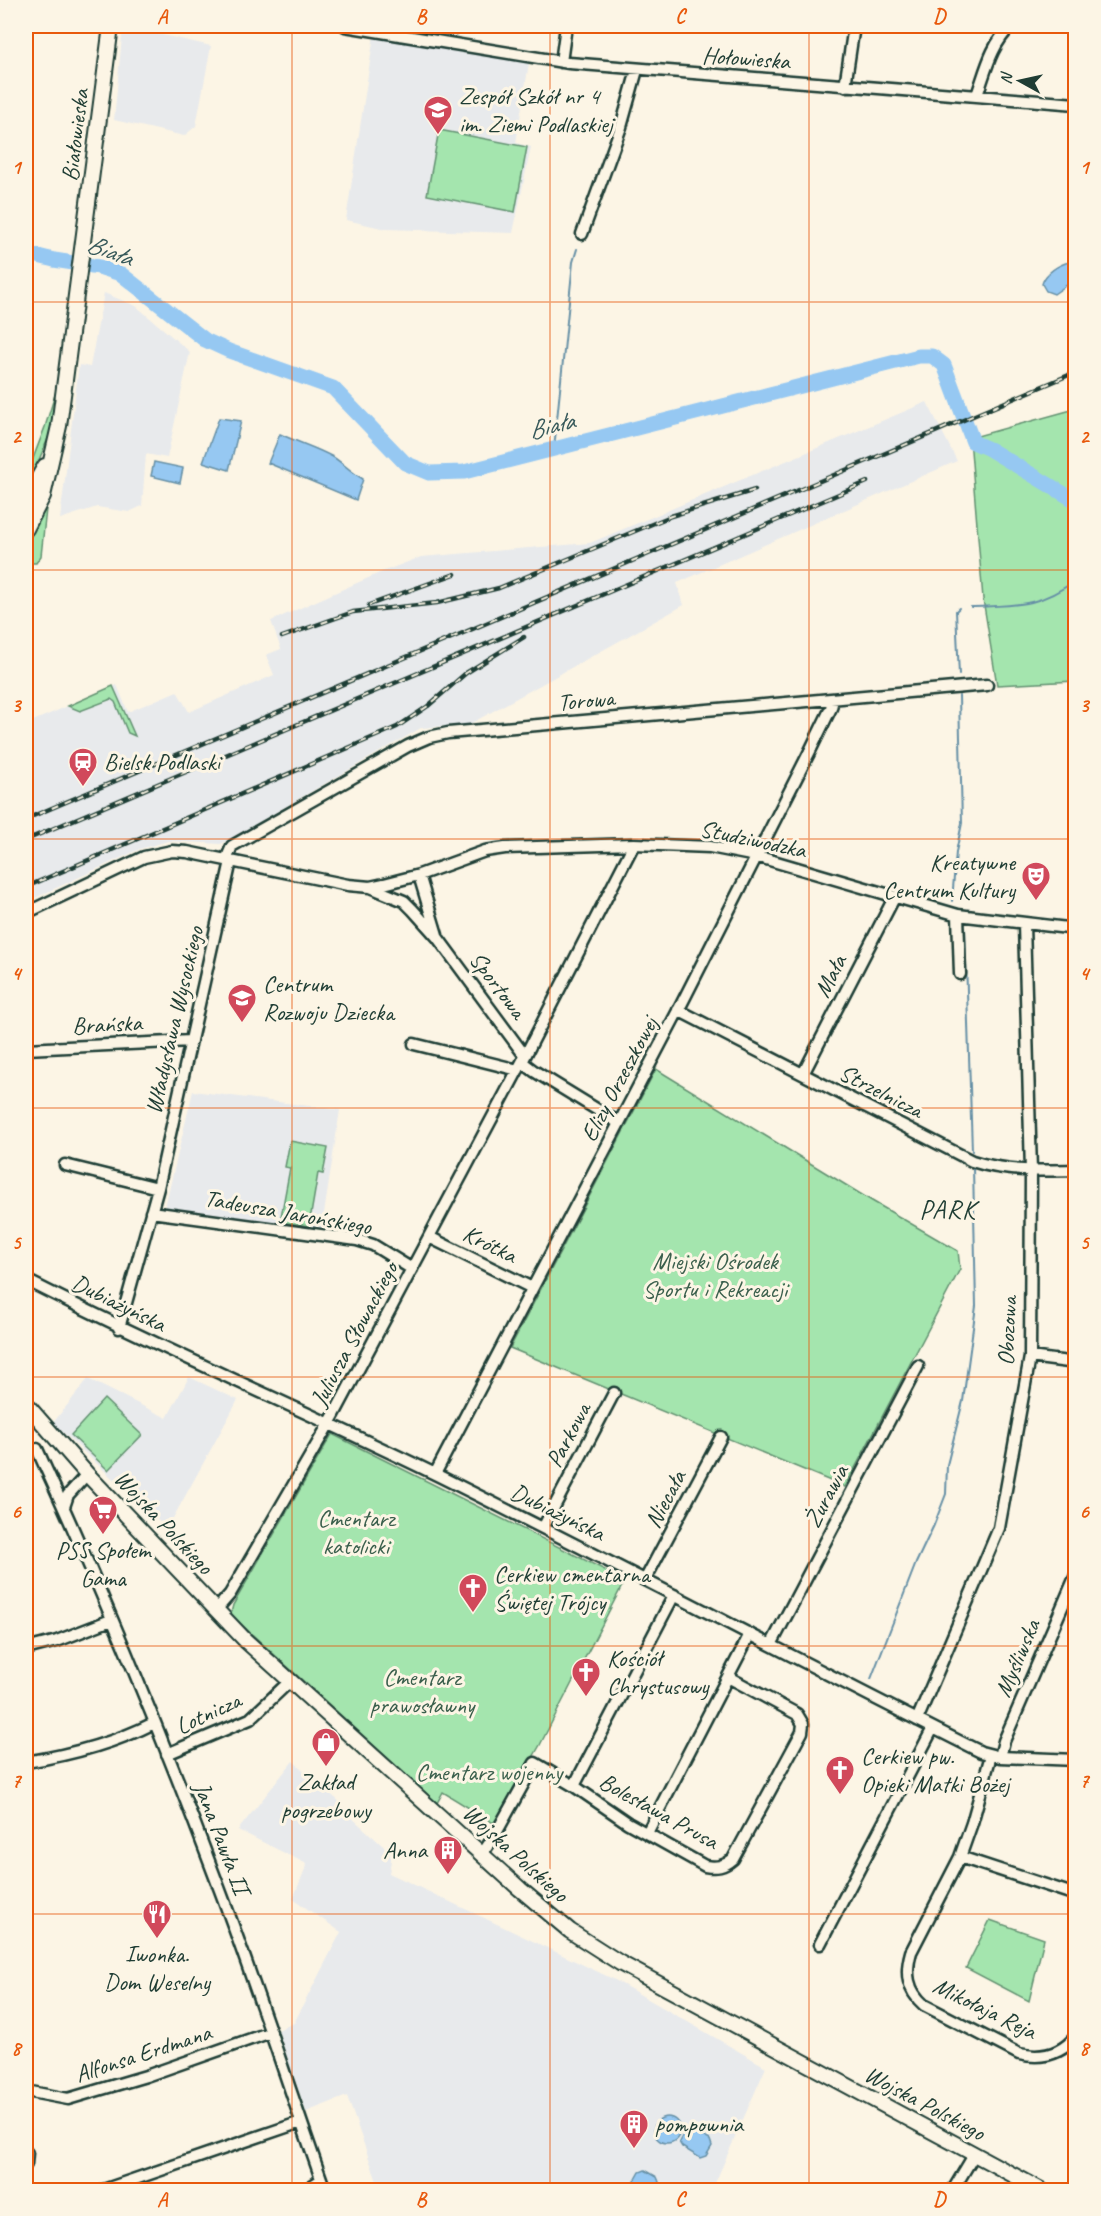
<svg xmlns="http://www.w3.org/2000/svg" width="1101" height="2216" font-family="Caveat,sans-serif">
<style>
.built{fill:#e8eaec}
.green{fill:#a4e5ae;stroke:#629171;stroke-width:1.5}
.water{fill:#96c8f2;stroke:#6690a6;stroke-width:1.5}
.lines{fill:none;stroke-linecap:round;stroke-linejoin:round}
.stream{stroke:#6690a6;stroke-width:2}
.river{stroke:#96c8f2;stroke-width:15}
.minor-casing{stroke:#1f3d34;stroke-width:15}
.major-casing{stroke:#1f3d34;stroke-width:18}
.minor{stroke:#fcf5e5;stroke-width:10}
.major{stroke:#fcf5e5;stroke-width:14}
.rail-casing{stroke:#1f3d34;stroke-width:4.5}
.rail{stroke:#fcf5e5;stroke-width:2;stroke-dasharray:7;stroke-linecap:butt}
.grid{fill:none;stroke:#e8590c;stroke-width:1.5;stroke-opacity:0.55}
.labels{text-anchor:middle;stroke-width:6;stroke-linejoin:round;paint-order:stroke}
.street-label{font-size:24px;fill:#1f3d34;stroke:#fcf5e5}
.poi-label{font-size:24px;fill:#1f3d34;stroke:#fcf5e5;text-anchor:start}
.park-label{font-size:24px;fill:#3a5f4c;stroke:#fcf5e5}
.water-label{font-size:26px;font-style:italic;fill:#37595a;stroke:#fcf5e5}
.neighbourhood-label{font-size:26px;letter-spacing:1.5px;fill:#1f3d34;stroke:#fcf5e5}
.neatline{fill:none;stroke:#e8590c;stroke-width:2}
.grid-label{font-size:20px;text-anchor:middle;font-weight:bold;fill:#e8590c}
</style>
<rect width="100%" height="100%" fill="#fcf5e5"/>
<filter id="ink" filterUnits="userSpaceOnUse"><feTurbulence type="fractalNoise" baseFrequency=".0167" numOctaves="2"/><feDisplacementMap in="SourceGraphic" scale="12" xChannelSelector="R" yChannelSelector="G"/><feConvolveMatrix kernelMatrix="1 2 1 2 8 2 1 2 1" color-interpolation-filters="sRGB"/></filter>
<g filter="url(#ink)">
<path class="built" d="M123,26L211,46L196,126L184,136L114,120Z
M374,35L529,63L516,143L531,147L513,233L386,229L346,220Z
M104,293L136,306L190,352L167,458L146,454L142,506L129,512L97,507L60,519L79,365L90,367Z
M927,402L957,461L677,583L684,605L470,724L421,728L221,844L168,841L140,849L26,902V724L117,685L128,712L177,691L189,712L274,675L266,655L281,649L271,621L384,571L421,557L590,543Z
M193,1091L340,1110L321,1233L164,1211Z
M189,1377L238,1400L167,1529L53,1423L88,1379L167,1418Z
M293,1761L342,1804L340,1807L392,1854L389,1873L613,1979L766,2067L712,2190H380L347,2096L306,2112L278,2030L294,2023L341,1932L293,1899L307,1864L238,1830Z"/>
<path class="green" d="M439,130L527,147L515,212L427,195Z
M62,372L56,415L49,436L26,491V477L45,427Z
M1075,409V681L997,685L983,599L970,438Z
M43,508L46,509L41,556L36,563H32L26,558V537Z
M113,686L135,736L128,733L115,702L111,699L80,711L68,706Z
M656,1069L872,1201L958,1251L960,1269L845,1487L510,1348Z
M290,1141L328,1148L323,1174L318,1173L309,1226L280,1222L290,1168L285,1167Z
M104,1399L142,1435L108,1470L71,1435Z
M332,1434L625,1580L540,1745L495,1824L443,1792L437,1803L233,1617L231,1613L233,1605Z
M990,1920L1044,1939L1029,2001L966,1968Z"/>
<path class="water" d="M1070,262L1075,263V279L1054,294L1046,291L1042,284C1045,273 1059,264 1070,262Z
M219,418L241,421L229,470L203,462Z
M280,434C297,442 317,448 333,457C344,464 352,473 363,479L356,500L268,463Z
M154,462L183,468L180,483L151,476Z
M654 2130a13 13 0 1 1 26 0a13 13 0 1 1-26 0Z
M691,2130L710,2140L712,2146L706,2156L700,2158L682,2147L679,2142L685,2131Z
M645,2170L657,2177L659,2182L654,2190H630L640,2172Z"/>
<g class="lines">
<path class="stream" d="M554,449L573,262L577,249
M971,607C1016,605 1037,608 1076,580
M959,675L956,611L959,608
M952,901L956,852L962,823L959,696
M965,927L972,1151
M871,1679L916,1563L934,1525L946,1494L947,1465L963,1401L976,1306L973,1167"/>
<path class="river" d="M26,250L30,254L54,260L99,267L121,274L205,340L229,351L333,388L405,463L429,473L464,472L919,356H932L944,365L973,442L989,449L1076,501"/>
<g class="minor-casing">
<path id="minor" d="M345,26L569,63L1076,104
M561,62L566,26
M845,86L854,26
M977,95C986,70 991,45 1011,26
M1076,183V194
M582,234L621,127L637,70
M226,860L232,846L408,746L429,737L448,733L987,685
M419,875L437,935
M370,887L404,901L413,910L438,938L525,1056
M26,913L144,857L172,851L187,852L348,885L370,887L384,884L419,875L485,851L505,848L634,844L710,847L756,856L958,915L1076,929
M958,915L960,974
M678,1010L972,1161C1006,1172 1040,1171 1076,1170
M414,1044L518,1070
M26,1049L191,1041
M522,1062L534,1071L619,1123
M803,1074L894,898
M65,1165L158,1188
M151,1212L357,1240L373,1245L412,1269
M429,1237L532,1288
M26,1280C161,1349 300,1408 437,1475C619,1565 799,1661 981,1752L1000,1757L1076,1760
M119,1328L158,1188L231,861
M1030,1357L1076,1363
M37,1449C102,1590 161,1733 215,1877C255,1981 288,2086 325,2190
M435,1474L681,1005L809,753L831,708L833,699
M64,1507L68,1495L87,1474
M543,1528L614,1393
M645,1580L721,1437
M216,1610L230,1594L334,1415L522,1062L634,844
M771,1645L918,1366
M26,1649L57,1641L111,1620
M917,1720L999,1528L1030,1357L1031,1171L1024,924
M167,1754L250,1719L290,1681
M991,1755L972,1823L960,1857L911,1952C905,1973 907,1990 924,2005L1019,2054C1041,2059 1061,2055 1076,2036
M1000,1757L1004,1741L1076,1575
M26,1762C69,1755 115,1743 154,1723
M574,1786L628,1823L705,1866C716,1868 724,1867 733,1859L802,1732L803,1724L797,1714L728,1677
M647,1833L750,1634
M482,1854L495,1835L535,1763L574,1786L674,1595
M960,1857L1076,1895
M820,1944L933,1728
M26,2091L68,2099L146,2076L271,2032
M26,2164L27,2153
M103,2190L301,2122
M305,2190L321,2180
M953,2190L974,2155"/>
</g>
<g class="major-casing">
<path id="major" d="M26,500L45,466
M26,529L43,496L59,426L111,26
M26,1404L87,1474L246,1641L520,1889L570,1931L620,1963L1041,2190"/>
</g>
<use href="#minor" class="minor"/>
<use href="#major" class="major"/>
<g class="rail-casing">
<path id="rail" d="M369,605L455,574
M282,637L353,612L437,603L499,588L671,516L755,490
M26,819L1076,372
M26,840L867,482
M26,887L397,727L428,706L466,673L524,637"/>
</g>
<use href="#rail" class="rail"/>
</g>
</g>
<path class="grid" d="M292,26V2190M550,26V2190M809,26V2190M26,302H1076M26,570H1076M26,839H1076M26,1108H1076M26,1377H1076M26,1646H1076M26,1914H1076"/>
<defs>
<g id="school-pin" transform="scale(1.5)"><path d="M0 17L-7.5 6A9.5 9.5 0 1 1 7.5 6Z" fill="#d1495b" stroke="#fcf5e5"/><path d="M0-5L7-2L0 1L-7-2ZM-4 1L0 2.5L4 1V4Q0 6-4 4Z" fill="#fff"/></g>
<g id="station-pin" transform="scale(1.5)"><path d="M0 17L-7.5 6A9.5 9.5 0 1 1 7.5 6Z" fill="#d1495b" stroke="#fcf5e5"/><path d="M-3-6H3Q5-6 5-4V2Q5 4 3 4L4.5 6H3L1.5 4h-3L-3 6H-4.5L-3 4Q-5 4-5 2V-4Q-5-6-3-6ZM-3.5-4v3h7v-3ZM-3.5 1v1.5H-2V1ZM2 1v1.5H3.5V1Z" fill="#fff"/></g>
<g id="theatre-pin" transform="scale(1.5)"><path d="M0 17L-7.5 6A9.5 9.5 0 1 1 7.5 6Z" fill="#d1495b" stroke="#fcf5e5"/><path d="M-5-5.5Q0-4 5-5.5V0Q5 5 0 6Q-5 5-5 0ZM-3.3-2.5H-1v1.5H-3.3ZM1-2.5H3.3v1.5H1ZM-2.8 1Q0 5.5 2.8 1Z" fill="#fff"/></g>
<g id="supermarket-pin" transform="scale(1.5)"><path d="M0 17L-7.5 6A9.5 9.5 0 1 1 7.5 6Z" fill="#d1495b" stroke="#fcf5e5"/><path d="M-6-5.5h2.5l.6 2H6L4.5 2H-2.5L-4.4-4H-6ZM-1.5 3.2a1.3 1.3 0 1 0 .1 0ZM3 3.2a1.3 1.3 0 1 0 .1 0Z" fill="#fff"/></g>
<g id="church-pin" transform="scale(1.5)"><path d="M0 17L-7.5 6A9.5 9.5 0 1 1 7.5 6Z" fill="#d1495b" stroke="#fcf5e5"/><path d="M-1.2-6h2.4v3.5h3.3v2.4h-3.3V6h-2.4V-.1h-3.3v-2.4h3.3Z" fill="#fff"/></g>
<g id="shop-pin" transform="scale(1.5)"><path d="M0 17L-7.5 6A9.5 9.5 0 1 1 7.5 6Z" fill="#d1495b" stroke="#fcf5e5"/><path d="M-5-2.5h2.3a2.7 3.5 0 0 1 5.4 0H5L5.5 6h-11ZM-1.5-2.5h3a1.5 2.3 0 0 0-3 0Z" fill="#fff"/></g>
<g id="building-pin" transform="scale(1.5)"><path d="M0 17L-7.5 6A9.5 9.5 0 1 1 7.5 6Z" fill="#d1495b" stroke="#fcf5e5"/><path d="M-4-6H4V6H1V3H-1V6H-4ZM-2.5-4.3h1.7v1.8h-1.7ZM.8-4.3h1.7v1.8H.8ZM-2.5-1h1.7V.8h-1.7ZM.8-1h1.7V.8H.8Z" fill="#fff"/></g>
<g id="restaurant-pin" transform="scale(1.5)"><path d="M0 17L-7.5 6A9.5 9.5 0 1 1 7.5 6Z" fill="#d1495b" stroke="#fcf5e5"/><path d="M-5-6h1v4h1v-4h1v4h1v-4h1v5L-1.5 .5V6h-2V.5L-5-1ZM5-6V6H3V1.5H1.5Q1.5-4 5-6Z" fill="#fff"/></g>
</defs>
<g fill-rule="evenodd">
<use href="#school-pin" x="438" y="110"/>
<use href="#station-pin" x="83" y="762"/>
<use href="#theatre-pin" x="1036" y="876"/>
<use href="#school-pin" x="242" y="998"/>
<use href="#supermarket-pin" x="103" y="1510"/>
<use href="#church-pin" x="473" y="1588"/>
<use href="#church-pin" x="586" y="1672"/>
<use href="#shop-pin" x="326" y="1742"/>
<use href="#church-pin" x="840" y="1770"/>
<use href="#building-pin" x="448" y="1850"/>
<use href="#restaurant-pin" x="157" y="1914"/>
<use href="#building-pin" x="634" y="2124"/>
</g>
<g class="labels">
<g class="street-label">
<text transform="translate(746 58) rotate(4)" y="8">Hołowieska</text>
<text transform="translate(75 135) rotate(-83)" y="8">Białowieska</text>
<text transform="translate(586 700) rotate(-5)" y="8">Torowa</text>
<text transform="translate(753 839) rotate(12)" y="8">Studziwodzka</text>
<text transform="translate(830 976) rotate(-63)" y="8">Mała</text>
<text transform="translate(498 985) rotate(53)" y="8">Sportowa</text>
<text transform="translate(174 1020) rotate(-77)" y="8">Władysława Wysockiego</text>
<text transform="translate(107 1024) rotate(-3)" y="8">Brańska</text>
<text transform="translate(619 1079) rotate(-62)" y="8">Elizy Orzeszkowej</text>
<text transform="translate(881 1091) rotate(27)" y="8">Strzelnicza</text>
<text transform="translate(288 1212) rotate(10)" y="8">Tadeusza Jarońskiego</text>
<text transform="translate(490 1244) rotate(26)" y="8">Krótka</text>
<text transform="translate(119 1303) rotate(26)" y="8">Dubiażyńska</text>
<text transform="translate(1007 1331) rotate(-87)" y="8">Obozowa</text>
<text transform="translate(354 1334) rotate(-62)" y="8">Juliusza Słowackiego</text>
<text transform="translate(568 1435) rotate(-62)" y="8">Parkowa</text>
<text transform="translate(826 1496) rotate(-62)" y="8">Żurawia</text>
<text transform="translate(665 1499) rotate(-62)" y="8">Niecała</text>
<text transform="translate(558 1512) rotate(26)" y="8">Dubiażyńska</text>
<text transform="translate(164 1522) rotate(47)" y="8">Wojska Polskiego</text>
<text transform="translate(1017 1658) rotate(-67)" y="8">Myśliwska</text>
<text transform="translate(208 1713) rotate(-25)" y="8">Lotnicza</text>
<text transform="translate(659 1811) rotate(29)" y="8">Bolesława Prusa</text>
<text transform="translate(222 1838) rotate(69)" y="8">Jana Pawła II</text>
<text transform="translate(516 1853) rotate(42)" y="8">Wojska Polskiego</text>
<text transform="translate(985 2008) rotate(26)" y="8">Mikołaja Reja</text>
<text transform="translate(143 2053) rotate(-18)" y="8">Alfonsa Erdmana</text>
<text transform="translate(925 2103) rotate(28)" y="8">Wojska Polskiego</text>
</g>
<g class="poi-label">
<text x="459" y="104">Zespół Szkół nr 4<tspan x="459" dy="28">im. Ziemi Podlaskiej</tspan></text>
<text x="104" y="770">Bielsk Podlaski</text>
<text x="1015" y="870" text-anchor="end">Kreatywne<tspan x="1015" dy="28">Centrum Kultury</tspan></text>
<text x="263" y="992">Centrum<tspan x="263" dy="28">Rozwoju Dziecka</tspan></text>
<text x="103" y="1558" text-anchor="middle">PSS Społem<tspan x="103" dy="28">Gama</tspan></text>
<text x="494" y="1582">Cerkiew cmentarna<tspan x="494" dy="28">Świętej Trójcy</tspan></text>
<text x="607" y="1666">Kościół<tspan x="607" dy="28">Chrystusowy</tspan></text>
<text x="861" y="1764">Cerkiew pw.<tspan x="861" dy="28">Opieki Matki Bożej</tspan></text>
<text x="326" y="1790" text-anchor="middle">Zakład<tspan x="326" dy="28">pogrzebowy</tspan></text>
<text x="427" y="1858" text-anchor="end">Anna</text>
<text x="157" y="1962" text-anchor="middle">Iwonka.<tspan x="157" dy="28">Dom Weselny</tspan></text>
<text x="655" y="2132">pompownia</text>
</g>
<g class="park-label">
<text x="715" y="1269">Miejski Ośrodek<tspan x="715" dy="28">Sportu i Rekreacji</tspan></text>
<text x="356" y="1526">Cmentarz<tspan x="356" dy="28">katolicki</tspan></text>
<text x="422" y="1685">Cmentarz<tspan x="422" dy="28">prawosławny</tspan></text>
<text x="489" y="1780">Cmentarz wojenny</text>
</g>
<g class="water-label">
<text transform="translate(110 250) rotate(20)" y="9">Biała</text>
<text transform="translate(551 425) rotate(-14)" y="9">Biała</text>
</g>
<g class="neighbourhood-label">
<text x="948" y="1218">PARK</text>
</g>
</g>
<rect width="1101" height="2216" fill="none" stroke="#fcf5e5" stroke-width="66"/>
<g transform="translate(1020 81) rotate(278)" stroke="#fcf5e5" stroke-width="4.5" paint-order="stroke">
<path d="M0-4.5L10 22L0 15L-10 22Z" fill="#1f3d34"/>
<text y="-9" font-size="16" font-weight="bold" text-anchor="middle" fill="#1f3d34">N</text>
</g>
<rect x="33" y="33" width="1035" height="2150" class="neatline"/>
<g class="grid-label">
<text x="162" y="23">A</text>
<text x="421" y="23">B</text>
<text x="680" y="23">C</text>
<text x="939" y="23">D</text>
<text x="16" y="174">1</text>
<text x="1084" y="174">1</text>
<text x="16" y="443">2</text>
<text x="1084" y="443">2</text>
<text x="16" y="712">3</text>
<text x="1084" y="712">3</text>
<text x="16" y="980">4</text>
<text x="1084" y="980">4</text>
<text x="16" y="1249">5</text>
<text x="1084" y="1249">5</text>
<text x="16" y="1518">6</text>
<text x="1084" y="1518">6</text>
<text x="16" y="1787">7</text>
<text x="1084" y="1787">7</text>
<text x="16" y="2055">8</text>
<text x="1084" y="2055">8</text>
<text x="162" y="2206">A</text>
<text x="421" y="2206">B</text>
<text x="680" y="2206">C</text>
<text x="939" y="2206">D</text>
</g>
</svg>
